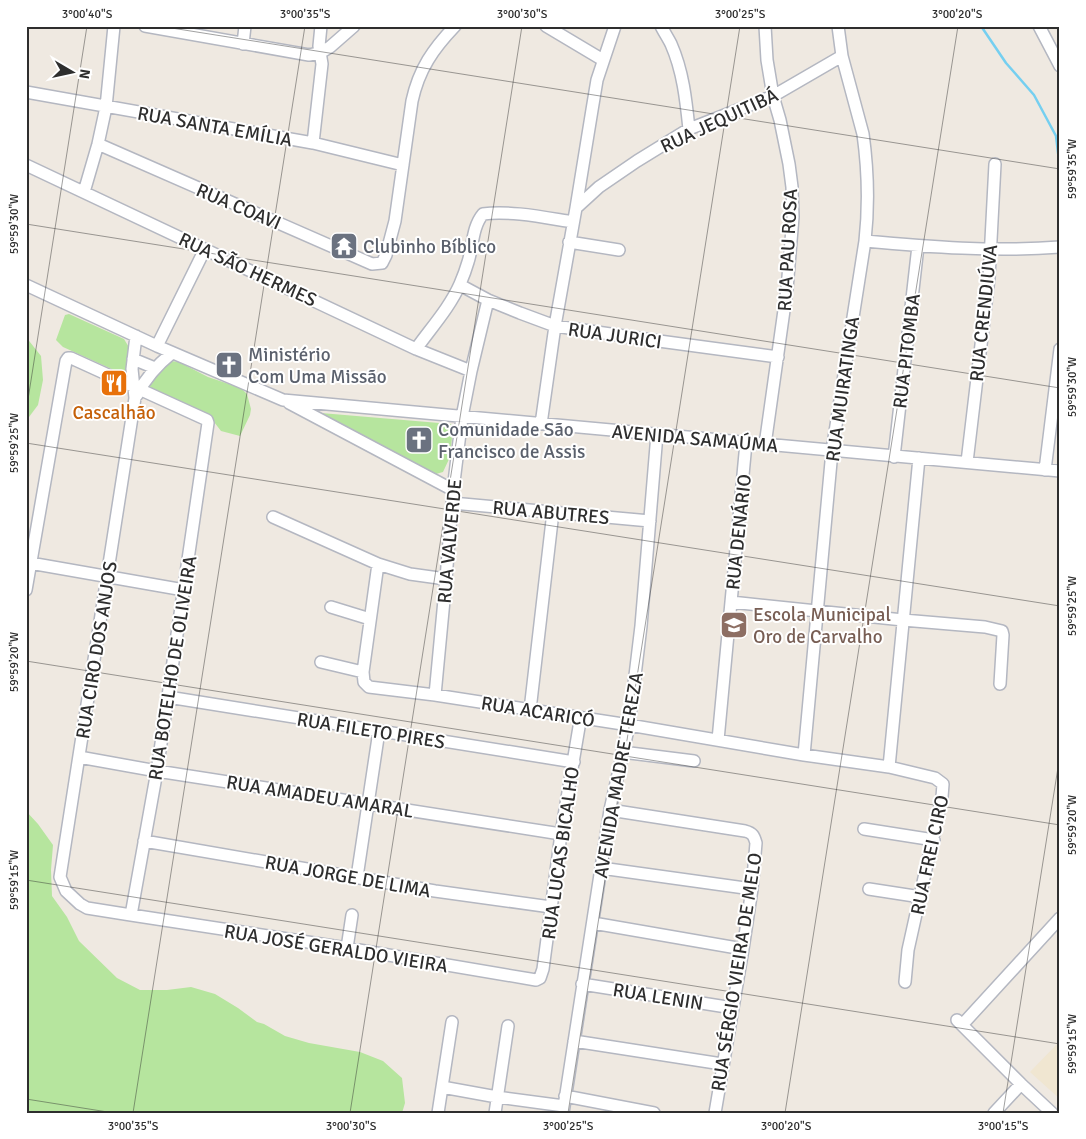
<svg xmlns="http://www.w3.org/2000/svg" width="1086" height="1139" font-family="Signika,sans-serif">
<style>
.education{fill:#f0e6d1}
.green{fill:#b6e59e}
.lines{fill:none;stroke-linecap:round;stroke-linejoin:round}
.stream{stroke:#75cff0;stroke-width:2.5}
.minor-casing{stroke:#b4b7c1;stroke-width:14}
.minor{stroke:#fff;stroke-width:11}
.ticks{fill:none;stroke:#2e2e2e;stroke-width:1;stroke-opacity:0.45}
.labels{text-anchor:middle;stroke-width:4;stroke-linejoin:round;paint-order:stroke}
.street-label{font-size:19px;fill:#2e2e2e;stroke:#fff}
.worship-label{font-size:19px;fill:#5b616d;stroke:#fff;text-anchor:start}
.food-label{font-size:19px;fill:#c56008;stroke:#fff}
.education-label{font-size:19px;fill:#785e54;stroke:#fff;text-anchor:start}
.neatline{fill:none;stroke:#2e2e2e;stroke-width:2}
.ticks-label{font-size:12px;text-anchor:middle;fill:#2e2e2e}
</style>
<rect width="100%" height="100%" fill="#efe9e1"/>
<path class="education" d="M1060,1041V1099L1030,1072Z"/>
<path class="green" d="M69,314L124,339L130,349L127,376L63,347L56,340L65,315Z
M26,337L41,356L43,380L38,405L26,421Z
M171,361L179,362L208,377L241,388L247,394L251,409L250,415L240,436L221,431L211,418L191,407L147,387L154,372Z
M321,413L451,424L453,428L450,457L443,472L436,474L352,436L325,419Z
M26,811L38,824L53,845L51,870L52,896L67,917L79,941L117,978L140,990H167L191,987L215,994L238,1008L257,1022L264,1024L285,1036L309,1043L360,1052L383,1061L402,1078L405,1103L402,1113H26Z"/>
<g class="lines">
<path class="stream" d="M981,26L1006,63L1034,95L1056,136L1060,169"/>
<g class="minor-casing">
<path id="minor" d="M145,26L309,55L320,53L330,47L354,26
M546,26L603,60
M661,26C664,32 668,38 671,44C683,71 686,100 689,129
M765,26L767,60L773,96L780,120L789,164L792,187L793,217L787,289L765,445
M1039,26L1060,66
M243,44L245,26
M26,92L313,143L403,165
M313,143L322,64L319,46L321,26
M98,144L372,264L382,263L386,255L395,221L412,101C419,69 433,49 455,26
M26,165L416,349L471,371
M84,192L98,144L106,107L114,26
M576,208L599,187L637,161L689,129L773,96L842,56
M865,241C929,247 995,252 1060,247
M569,242L619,250
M26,285L157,346L283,400L1060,471
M460,285L488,300L520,313L555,326L659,341L778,357
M136,336L132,369L135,398L60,877L66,891L80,904L87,908L131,915L347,948L536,980L540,978L543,969L561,834L579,727
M157,346L205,249
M416,349C431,328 450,307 460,284C463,277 466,269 468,262C473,247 472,227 483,214C509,210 547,218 573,222
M133,359L155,368
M137,395C146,377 157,365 172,353
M289,403L453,490
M541,424L555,326L576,208L592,110L597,80L615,26
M894,457L918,246
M967,462L989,278L995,164
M1045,470L1060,349
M452,503L650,521
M273,517L378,564L410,574L446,579
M30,563L184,590
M378,564L363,672L364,682L369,687L435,695L629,725L804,755L889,767L935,778L943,784L942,797L908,950L905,982
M26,590L66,361L68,358H71L207,420L208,423L157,771L131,915
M731,602L903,620L985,627L1002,631L1003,635L1000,684
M331,607L370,619
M321,662L363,672
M435,695L446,579L453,490L462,417L471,371L488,300
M168,697L574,762
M530,710L553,512
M718,740L746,443
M622,752L694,761
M804,755L832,451L865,241C869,205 868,170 863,134L842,56L838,26
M79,757L157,771L561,834
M889,767L919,458
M610,810L745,831C753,833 754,836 756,843L752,889L743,949L715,1113
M864,829L934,840
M144,841L435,891L551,907
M601,868L752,889
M357,877L379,731
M869,889L921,897
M593,923L743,949
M347,948L352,915
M582,984L733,1008
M957,1020L1021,1084L1052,1113
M962,1025L1060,918
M574,1041L722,1064
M442,1087L497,1097L564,1106
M565,1096L654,1113
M438,1113L452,1022
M495,1113L508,1026
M563,1113L610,810L629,725L641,626L657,434
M994,1113L1021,1084"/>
</g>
<use href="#minor" class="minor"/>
</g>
<path class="ticks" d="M159,26L1060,169M26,224L1060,388M26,412L87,26M26,443L1060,606M26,661L1060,825M26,880L1060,1044M26,1099L114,1113M133,1113L305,26M350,1113L522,26M568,1113L740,26M785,1113L958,26M1003,1113L1060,755"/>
<defs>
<g id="temple-square" transform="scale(1.4375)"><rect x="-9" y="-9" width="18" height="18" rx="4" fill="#6b7280" stroke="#fff"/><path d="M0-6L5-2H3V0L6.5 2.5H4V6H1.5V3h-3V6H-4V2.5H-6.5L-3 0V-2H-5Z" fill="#fff"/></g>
<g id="church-square" transform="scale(1.4375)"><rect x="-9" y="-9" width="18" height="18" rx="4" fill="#6b7280" stroke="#fff"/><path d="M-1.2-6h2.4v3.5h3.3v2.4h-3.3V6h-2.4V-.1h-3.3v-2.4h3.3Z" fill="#fff"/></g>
<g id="restaurant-square" transform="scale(1.4375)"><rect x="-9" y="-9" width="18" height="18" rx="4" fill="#e8710a" stroke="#fff"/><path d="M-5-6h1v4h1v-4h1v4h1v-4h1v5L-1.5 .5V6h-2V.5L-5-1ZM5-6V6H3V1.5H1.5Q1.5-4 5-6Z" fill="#fff"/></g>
<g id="school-square" transform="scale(1.4375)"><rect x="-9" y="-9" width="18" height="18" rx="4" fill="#8d6e63" stroke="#fff"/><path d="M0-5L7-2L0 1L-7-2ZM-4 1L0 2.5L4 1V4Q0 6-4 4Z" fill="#fff"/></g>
</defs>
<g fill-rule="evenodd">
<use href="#temple-square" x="344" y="246"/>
<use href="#church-square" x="229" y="365"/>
<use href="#restaurant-square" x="114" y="383"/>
<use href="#church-square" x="419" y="440"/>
<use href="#school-square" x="734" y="625"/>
</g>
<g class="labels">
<g class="street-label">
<text transform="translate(719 120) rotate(-25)" y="7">RUA JEQUITIBÁ</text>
<text transform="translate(215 126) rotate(10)" y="7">RUA SANTA EMÍLIA</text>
<text transform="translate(239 206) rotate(23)" y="7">RUA COAVI</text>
<text transform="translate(787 250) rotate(-87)" y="7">RUA PAU ROSA</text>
<text transform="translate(248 269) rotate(25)" y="7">RUA SÃO HERMES</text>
<text transform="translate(983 313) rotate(-84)" y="7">RUA CRENDIÚVA</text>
<text transform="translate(615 335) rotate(8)" y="7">RUA JURICI</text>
<text transform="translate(906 351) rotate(-83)" y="7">RUA PITOMBA</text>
<text transform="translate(842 389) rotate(-82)" y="7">RUA MUIRATINGA</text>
<text transform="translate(695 438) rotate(5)" y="7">AVENIDA SAMAÚMA</text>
<text transform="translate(551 512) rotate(5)" y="7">RUA ABUTRES</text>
<text transform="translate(738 532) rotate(-84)" y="7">RUA DENÁRIO</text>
<text transform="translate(449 541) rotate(-85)" y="7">RUA VALVERDE</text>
<text transform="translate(96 650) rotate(-81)" y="7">RUA CIRO DOS ANJOS</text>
<text transform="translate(172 668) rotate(-81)" y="7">RUA BOTELHO DE OLIVEIRA</text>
<text transform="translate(538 711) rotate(9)" y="7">RUA ACARICÓ</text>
<text transform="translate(371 730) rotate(9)" y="7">RUA FILETO PIRES</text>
<text transform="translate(618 775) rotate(-80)" y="7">AVENIDA MADRE TEREZA</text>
<text transform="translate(320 796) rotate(9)" y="7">RUA AMADEU AMARAL</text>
<text transform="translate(560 853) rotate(-82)" y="7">RUA LUCAS BICALHO</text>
<text transform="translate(929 855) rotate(-78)" y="7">RUA FREI CIRO</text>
<text transform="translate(348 876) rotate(10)" y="7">RUA JORGE DE LIMA</text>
<text transform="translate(336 948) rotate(9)" y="7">RUA JOSÉ GERALDO VIEIRA</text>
<text transform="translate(736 972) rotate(-81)" y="7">RUA SÉRGIO VIEIRA DE MELO</text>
<text transform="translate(658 996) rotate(9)" y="7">RUA LENIN</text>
</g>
<g class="worship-label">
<text x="363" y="253">Clubinho Bíblico</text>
<text x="248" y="361">Ministério<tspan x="248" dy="22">Com Uma Missão</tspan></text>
<text x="438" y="436">Comunidade São<tspan x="438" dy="22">Francisco de Assis</tspan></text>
</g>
<g class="food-label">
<text x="114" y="419">Cascalhão</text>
</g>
<g class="education-label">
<text x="753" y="621">Escola Municipal<tspan x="753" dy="22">Oro de Carvalho</tspan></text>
</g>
</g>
<rect width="1086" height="1139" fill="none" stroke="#ffffff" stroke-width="55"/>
<g transform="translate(72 72) rotate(99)" stroke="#ffffff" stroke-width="4" paint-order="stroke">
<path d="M0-4L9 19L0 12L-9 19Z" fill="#2e2e2e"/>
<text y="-8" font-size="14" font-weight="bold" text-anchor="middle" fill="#2e2e2e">N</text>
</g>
<rect x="28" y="28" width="1030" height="1084" class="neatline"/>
<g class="ticks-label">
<text x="87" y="18">3°00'40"S</text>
<text x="305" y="18">3°00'35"S</text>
<text x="522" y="18">3°00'30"S</text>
<text x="740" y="18">3°00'25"S</text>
<text x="957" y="18">3°00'20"S</text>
<text transform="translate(1072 169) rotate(-90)" y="4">59°59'35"W</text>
<text transform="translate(14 224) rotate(-90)" y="4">59°59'30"W</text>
<text transform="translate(1072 387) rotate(-90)" y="4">59°59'30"W</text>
<text transform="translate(14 443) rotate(-90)" y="4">59°59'25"W</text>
<text transform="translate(1072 606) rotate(-90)" y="4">59°59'25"W</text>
<text transform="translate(14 662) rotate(-90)" y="4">59°59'20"W</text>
<text transform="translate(1072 825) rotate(-90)" y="4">59°59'20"W</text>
<text transform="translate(14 880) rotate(-90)" y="4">59°59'15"W</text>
<text transform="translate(1072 1044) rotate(-90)" y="4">59°59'15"W</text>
<text x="133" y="1130">3°00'35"S</text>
<text x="351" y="1130">3°00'30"S</text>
<text x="568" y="1130">3°00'25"S</text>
<text x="786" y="1130">3°00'20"S</text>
<text x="1003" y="1130">3°00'15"S</text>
</g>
</svg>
